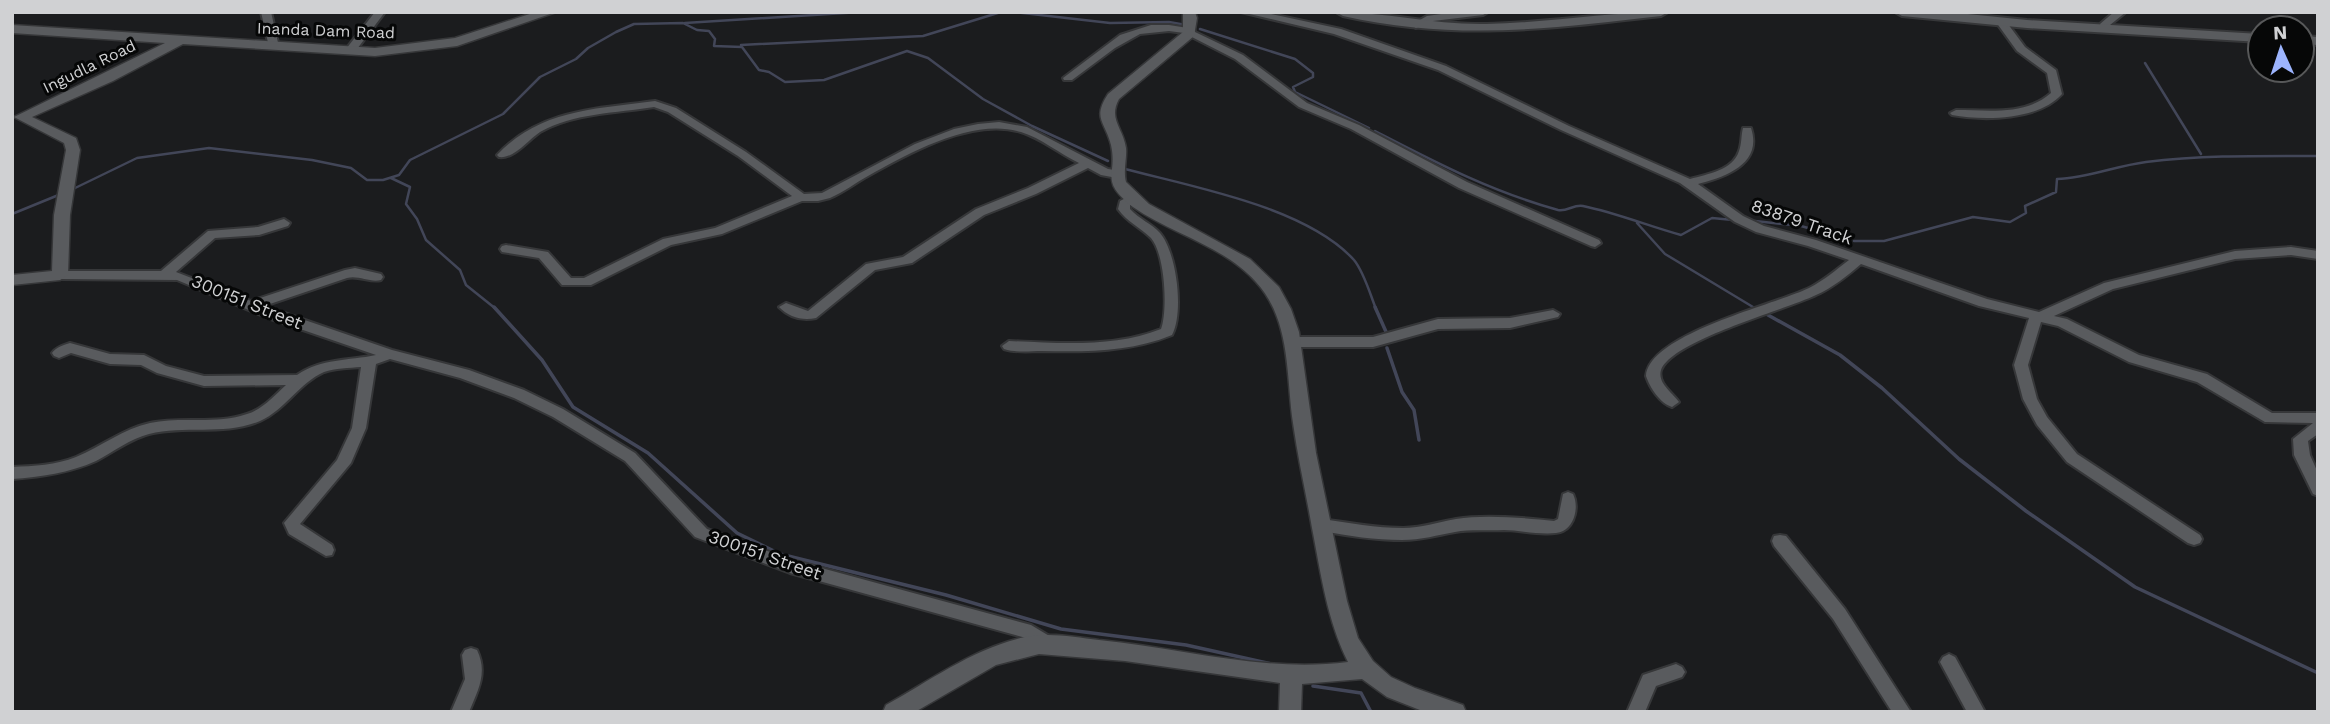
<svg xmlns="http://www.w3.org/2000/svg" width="2330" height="724" font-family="'Work Sans',sans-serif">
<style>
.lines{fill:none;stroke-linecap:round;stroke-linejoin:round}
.stream-far1{stroke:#424658;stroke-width:2.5}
.stream{stroke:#424658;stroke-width:3.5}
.minor-casing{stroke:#363739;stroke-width:4}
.tertiary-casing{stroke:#363739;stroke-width:3}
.secondary-casing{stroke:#363739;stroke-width:4}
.minor{fill:#595b5e;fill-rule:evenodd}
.tertiary{fill:#595b5e;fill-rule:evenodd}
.secondary{fill:#595b5e;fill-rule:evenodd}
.labels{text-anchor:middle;stroke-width:6;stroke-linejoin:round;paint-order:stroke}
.far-street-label{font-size:16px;fill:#d0d1d3;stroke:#060707}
.street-label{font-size:18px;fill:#d0d1d3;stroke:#060707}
</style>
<rect width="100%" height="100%" fill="#1b1c1e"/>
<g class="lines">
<path class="stream-far1" d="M1014,12L1110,23L1169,22L1186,25
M685,23L861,12
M1200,29L1295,59L1313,73V77L1293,87L1295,92L1369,128
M741,45L923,36L1001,12
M2145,63L2201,154
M1375,131C1437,163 1490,191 1558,210C1567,212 1574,204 1583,206C1617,213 1648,226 1681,235L1712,218L1733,220
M1125,169C1193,187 1306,207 1354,260C1364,272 1370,294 1376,309
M391,178L410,187L406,204L417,219L426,240L460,270L466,285L496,309
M71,190L137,158L209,148L312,160L351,168L367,180H383L399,175L410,160L503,114L540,77L576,59L588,48L616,32L634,24L683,23L697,30L709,31L715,39L714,46L742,47L759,70L769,72L785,82L824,80L907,51L928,58L983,99L1032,126L1108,161
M12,214L61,194
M1755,221L1801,226L1843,238
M1637,223L1665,254L1753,307
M1854,241H1884L1973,217L2010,222L2026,213L2025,206L2056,192L2057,179C2088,178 2115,166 2146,162C2204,155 2260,156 2318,156"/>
<path class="stream" d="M494,307L542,360L573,407L648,453L737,533L780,554L946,595L1061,629L1186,645L1272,664
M1375,307L1387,334
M1768,315L1840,355L1882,388L1959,459L2026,511L2135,587L2318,673
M1387,348L1402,392L1414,410L1419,440
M1313,686L1361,693L1371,712"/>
<g class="minor-casing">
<path id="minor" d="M261,12H271L279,47L278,49H270L269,47Z
M375,12H385L354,53H346V49Z
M1241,12H1262L1341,29L1446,66L1569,126L1690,179C1708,174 1733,170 1739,151C1742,143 1741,135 1743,128H1751C1763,164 1725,177 1698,184L1743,216L1764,226L1816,240L1987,299L2039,312L2104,283L2235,251L2291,247L2318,251V259L2291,255L2235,259L2113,289L2054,316L2067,319L2139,355L2207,374L2272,413H2318V434L2308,441L2310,455L2318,473V496L2313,494L2294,455L2293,439L2313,423L2265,422L2197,382L2129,362L2058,326L2041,322L2028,365L2037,399L2047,417L2077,454L2200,535L2202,539L2200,543L2194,545L2188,543L2067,462L2037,425L2023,399L2014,365L2029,318L1979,306L1861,264C1847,276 1832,288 1816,295C1785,310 1672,340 1661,370C1657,383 1673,393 1679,402L1672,407C1660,403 1650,388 1646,376C1649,334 1774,305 1809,288C1823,281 1836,270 1849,260L1808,246L1756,232L1735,222L1680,183L1561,130L1438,70L1334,34Z
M1455,12H1488L1483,15L1433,21L1416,28L1411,25L1427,16Z
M2114,12H2126L2110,25V31H2102L2100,24Z
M2001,19L2005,20L2025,47L2056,70L2062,94C2039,120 1985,121 1952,115L1950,113L1956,110C1988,110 2025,116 2051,93L2047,73L2017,51L1996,22Z
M1151,25H1169L1194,29L1195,32L1243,55L1307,103L1359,125L1467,182L1599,240L1601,243L1595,247L1591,246L1459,188L1351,129L1299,107L1235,59L1184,33L1169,31L1140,34L1115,48L1072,80H1064L1063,78L1120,35Z
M655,101L676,108L746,152L804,194L822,193L915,144L954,129L978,124L999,122L1027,127L1108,169L1121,171L1123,174L1117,178L1101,175L1088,168L1036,194L984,215L912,263L875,270L816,318C802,321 789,317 779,307L786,303L808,311L866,264L903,257L976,209L1028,188L1079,163C1060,154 1041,138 1021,132C973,117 909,153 868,176C855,183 844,192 830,198L818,201H802L722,234L671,245L591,285H562L539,258L502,252L500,249L502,246L506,245L548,252L571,278H584L663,239L715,228L792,196L738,156L668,112L654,107C617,113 573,113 540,132C528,140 514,159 499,157L497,155C540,109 597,109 655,101Z
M1133,194L1139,198L1130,205V209C1139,219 1152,224 1160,233C1177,253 1184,313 1172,335C1131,352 1086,352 1042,351C1030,351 1016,353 1004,349L1002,346L1009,341C1058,343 1114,348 1161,329C1168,310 1165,254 1151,238C1140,227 1127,222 1118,209L1120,201Z
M284,219L290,223L288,226L259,235L215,238L176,272L251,301L345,270L355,268L381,274L383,277L381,280C370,283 359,275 347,278L264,306L392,350L469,370L524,390L563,409L635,453L707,529L792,560L1031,625L1056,640L1059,645L1056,650L1050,652L1026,638L790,573L695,537L625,461L553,417L514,398L460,378L390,359L376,364L366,428L351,463L300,524L332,545L334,550L332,555L326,556L289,534L284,523L337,460L352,428L361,367C349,368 335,368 324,372C299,383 285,410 260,421C225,436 185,425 149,434C130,439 113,452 96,461C69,473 41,477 12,479V467C34,466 56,465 76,457C102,446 123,429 150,423C181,416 217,425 247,414C263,409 274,396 286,385L204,386L157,373L141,365L110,364L71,353L59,358L54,356L52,353C56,347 64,345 70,343L110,354L144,355L166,366L204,376L297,375C322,358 348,361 376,355L268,318L177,280L60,279L53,275L60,271H161L208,231L258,227Z
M1553,310L1560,314L1558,317L1510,328L1438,329L1373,347H1292L1285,342L1292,337H1373L1438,319L1510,318Z
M1568,492L1573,494C1579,506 1575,525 1563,531C1550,537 1519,530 1504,530C1488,531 1470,529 1455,532C1438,535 1421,540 1402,540C1375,540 1349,536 1322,531L1316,529L1314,525L1316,521L1322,519C1349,523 1376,528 1403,528C1421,528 1438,522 1456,519C1485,514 1525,518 1554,521L1558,519L1563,494Z
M1780,535L1786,536L1845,609L1911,712H1892L1833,619L1774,546L1772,541L1774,536Z
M471,648L477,650C488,673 478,690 469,712H451L465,679L462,655L465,650Z
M1949,654L1955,657L1985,712H1967L1940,662L1943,657Z
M1676,664L1682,667L1685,672L1682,677L1656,686L1645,712H1627L1643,675Z"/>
</g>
<g class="tertiary-casing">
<path id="tertiary" d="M536,12H556L457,46L375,56L183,44L113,81L32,117L76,138L80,150L70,215L68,275L60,280L12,285V275L52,271L54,215L66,150L64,143L14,117L165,43L12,33V25L375,48L455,38Z
M1183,12H1195L1197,18L1194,36L1119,99C1108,119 1123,128 1126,148C1127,159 1123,170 1126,182L1149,204L1250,259L1279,287L1291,309L1299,332L1316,453L1347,601L1358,638L1373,661L1391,677L1415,688L1463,705L1466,712H1425L1387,697L1362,679L1302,684L1301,712H1279L1280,683L1125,661L1039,654L996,665L915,712H883L886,705C931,680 974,648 1025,637C1049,632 1075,637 1099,640C1182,648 1265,673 1348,662C1327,620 1321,574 1312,528C1306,493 1298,459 1293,423C1286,375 1291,320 1256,282C1224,246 1172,234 1133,207C1098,179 1118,176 1111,145C1105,121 1092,119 1108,94L1183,32Z"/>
</g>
<g class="secondary-casing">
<path id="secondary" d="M1336,12C1386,12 1435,25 1486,24C1547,23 1607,12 1668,12L1661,16C1549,29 1455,41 1343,16Z
M1895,12H1948L2027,20L2260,34V42L2027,28L1902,16Z
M2302,36L2318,37V45L2302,44Z"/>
</g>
<use href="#minor" class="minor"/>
<use href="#tertiary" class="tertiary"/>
<use href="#secondary" class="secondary"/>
</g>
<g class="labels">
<g class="far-street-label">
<text transform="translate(326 30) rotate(2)" y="6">Inanda Dam Road</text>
<text transform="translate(89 66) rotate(-26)" y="6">Ingudla Road</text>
</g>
<g class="street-label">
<text transform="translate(1802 222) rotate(19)" y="6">83879 Track</text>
<text transform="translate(247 302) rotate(22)" y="6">300151 Street</text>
<text transform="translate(765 555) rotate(19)" y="6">300151 Street</text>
</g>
</g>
<rect width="2330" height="724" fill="none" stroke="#d0d1d3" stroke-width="28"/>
<g transform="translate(2281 49) rotate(357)"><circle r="33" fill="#060707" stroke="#575859" stroke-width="2"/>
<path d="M0-5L12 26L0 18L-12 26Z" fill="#9cb4fd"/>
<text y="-10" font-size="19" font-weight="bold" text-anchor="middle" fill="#d0d1d3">N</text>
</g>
</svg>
